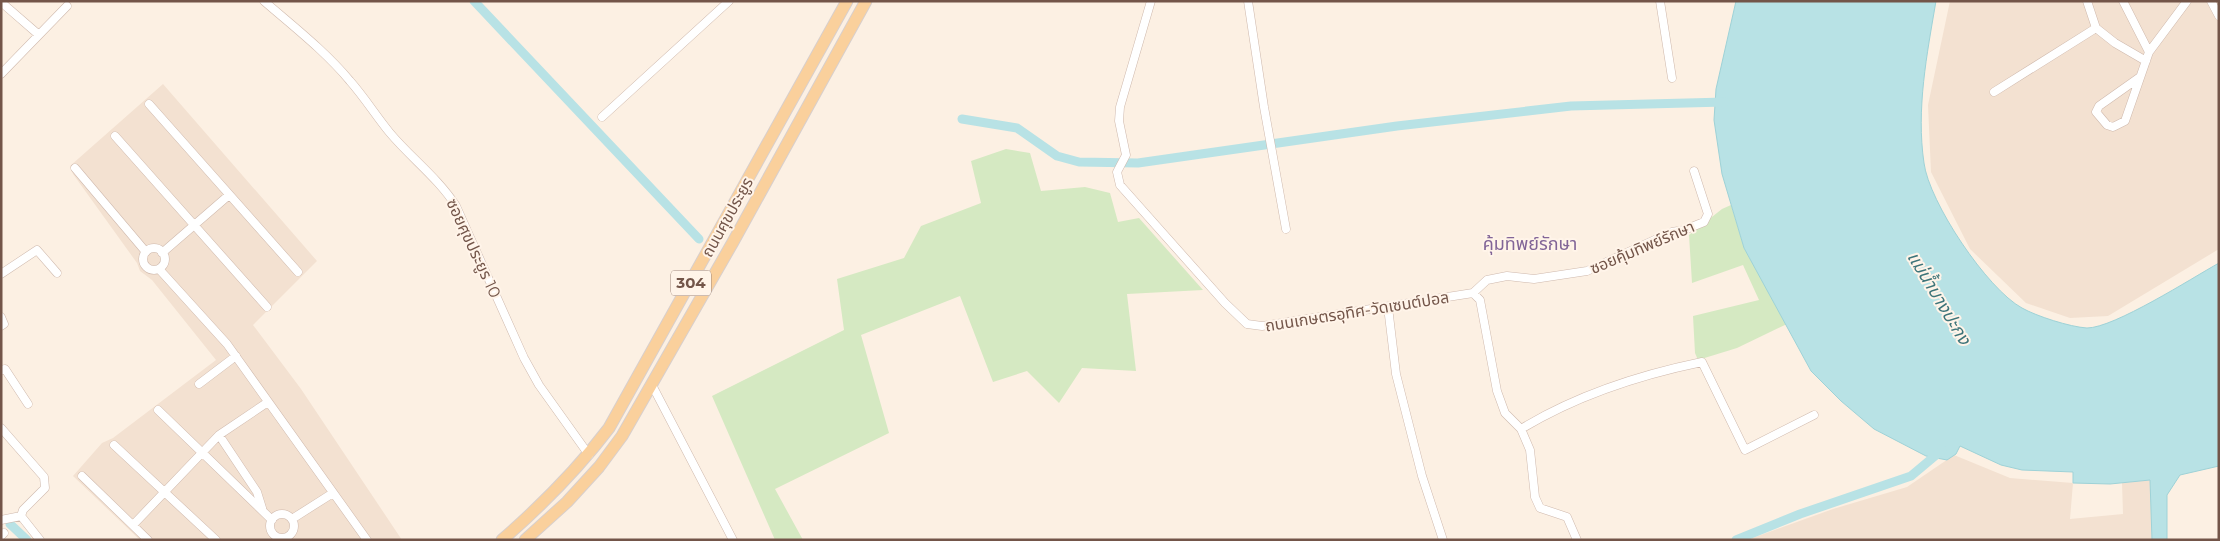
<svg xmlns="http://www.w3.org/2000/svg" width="2220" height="541" font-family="Montserrat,'Noto Sans Thai',sans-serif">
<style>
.residential{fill:#f3e1d1}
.green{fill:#d5e9c2}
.water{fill:#b8e2e5;stroke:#9ed2d7}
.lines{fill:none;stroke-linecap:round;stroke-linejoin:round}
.canal{stroke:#b8e2e5;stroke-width:9}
.street-casing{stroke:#cfb9ad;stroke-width:9}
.primary-casing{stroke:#d8cfcc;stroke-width:13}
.street{stroke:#fff;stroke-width:8}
.primary{stroke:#fad09c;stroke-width:11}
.labels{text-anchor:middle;stroke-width:4;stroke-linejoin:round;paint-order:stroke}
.shield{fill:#fff4e9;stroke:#9d8579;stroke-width:1}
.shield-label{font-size:15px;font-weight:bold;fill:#735549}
.street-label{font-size:16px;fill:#735549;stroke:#fff4e9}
.neighbourhood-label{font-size:18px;fill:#826597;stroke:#fff4e9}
.water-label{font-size:18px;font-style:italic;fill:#3d7479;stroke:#fff4e9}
</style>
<rect width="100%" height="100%" fill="#fcf0e3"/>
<path class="residential" d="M1950,1H2219V249L2108,316L2070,318L2026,303L1970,249L1931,172L1928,105Z
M163,84L317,261L253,325L301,389L402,540H140L73,476L102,443L113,438L216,360L152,280L140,271L137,263L73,174L70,166Z
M1954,455L2010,478L2073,483L2070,519L2123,514L2122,483L2150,480L2152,540H1747L1833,509L1907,487Z"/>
<path class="green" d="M1006,149L1030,153L1041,191L1085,187L1110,193L1118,222L1139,218L1203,290L1127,294L1136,371L1082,368L1059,403L1027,371L993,382L960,296L861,335L889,433L775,489L803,540H775L712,396L844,330L837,279L904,258L921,226L981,203L971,161Z
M1731,205L1744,248L1787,324L1737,348L1698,360L1695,353L1693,316L1759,300L1743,265L1692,283L1689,235L1722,209Z"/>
<path class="water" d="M1736,1H1936C1927,54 1916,109 1924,163C1929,202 1987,289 2022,308C2036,316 2070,327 2087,328C2114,328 2192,278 2219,263V466L2180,475L2167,495V540H2152L2150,480L2110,484L2073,483V472L2022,470L2001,465L1960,446L1956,454L1947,460L1926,456L1874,429L1841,401L1811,371L1744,248L1722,174L1714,120L1716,89Z"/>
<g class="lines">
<path class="canal" d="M474,1L699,239
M962,119L1017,128L1057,156L1079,162L1138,163L1397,126L1571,106L1725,102
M10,524L27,540
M1736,540L1800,514L1911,476L1942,450"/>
<g class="street-casing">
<path id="street" d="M264,1C294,27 325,51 350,81C365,98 376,116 390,133C411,158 438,178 456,206L524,358L539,385L589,455
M1151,1L1120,107L1119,121L1126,155L1117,172L1120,185L1225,303L1247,324L1262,326L1473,293L1480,300L1497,391L1505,413L1521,429L1530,450L1535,497L1540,508L1567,517L1577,540
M1248,1L1264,107L1286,229
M1660,1L1672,78
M2087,1L2096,28L2115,43L2146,61
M2123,1L2149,52
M2211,1L2219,16
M1,2L39,35
M1,74L67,6
M2140,77L2099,106L2096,112L2107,125L2113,127L2125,121L2149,52L2187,1
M1994,92L2096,28
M149,104L298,272
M602,117L729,1
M115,136L267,307
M75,168L146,252
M143 259a11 11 0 1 1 22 0a11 11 0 1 1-22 0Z
M162,253L229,195
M159,269L227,344L367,540
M1,274L37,250L57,273
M1473,293L1487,280L1507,276L1534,279L1587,271L1672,232L1684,230L1704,222L1708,214L1694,171
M1388,307L1396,374L1422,476L1443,540
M1,317L4,324L1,326
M1,370L5,369L28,404
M199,384L236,356
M652,385L733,540
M158,410L272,520
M1,428L44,477L45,488L23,510L21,516L40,540
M1521,429C1577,395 1639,375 1702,362L1745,450L1814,415
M219,435L257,492L262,508
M114,445L216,540
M82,476L148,540
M270 526a12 12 0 1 1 24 0a12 12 0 1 1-24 0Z
M292,519L333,493
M1,520L21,516
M133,525L219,435L268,402
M1,536L4,533"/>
</g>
<g class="primary-casing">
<path id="primary" d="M502,540C541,506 577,470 609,428L847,1
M525,540L567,502L599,467L622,436L733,242L866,1"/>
</g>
<use href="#street" class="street"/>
<use href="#primary" class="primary"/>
</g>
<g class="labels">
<rect class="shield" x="671" y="270.5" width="40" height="25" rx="4"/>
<g class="shield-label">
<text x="691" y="288">304</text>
</g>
<g class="street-label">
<text transform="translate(727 217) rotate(-61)" y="6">ถนนศุขประยูร</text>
<text transform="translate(1642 247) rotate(-23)" y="6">ซอยคุ้มทิพย์รักษา</text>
<text transform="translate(474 248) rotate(65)" y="6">ซอยศุขประยูร 10</text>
<text transform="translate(1357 311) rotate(-9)" y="6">ถนนเกษตรอุทิศ-วัดเซนต์ปอล</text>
</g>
<g class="neighbourhood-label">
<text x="1530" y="250">คุ้มทิพย์รักษา</text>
</g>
<g class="water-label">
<text transform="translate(1939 298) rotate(59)" y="6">แม่น้ำบางปะกง</text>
</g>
</g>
<rect width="2220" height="541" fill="none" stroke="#735549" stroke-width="5"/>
</svg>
